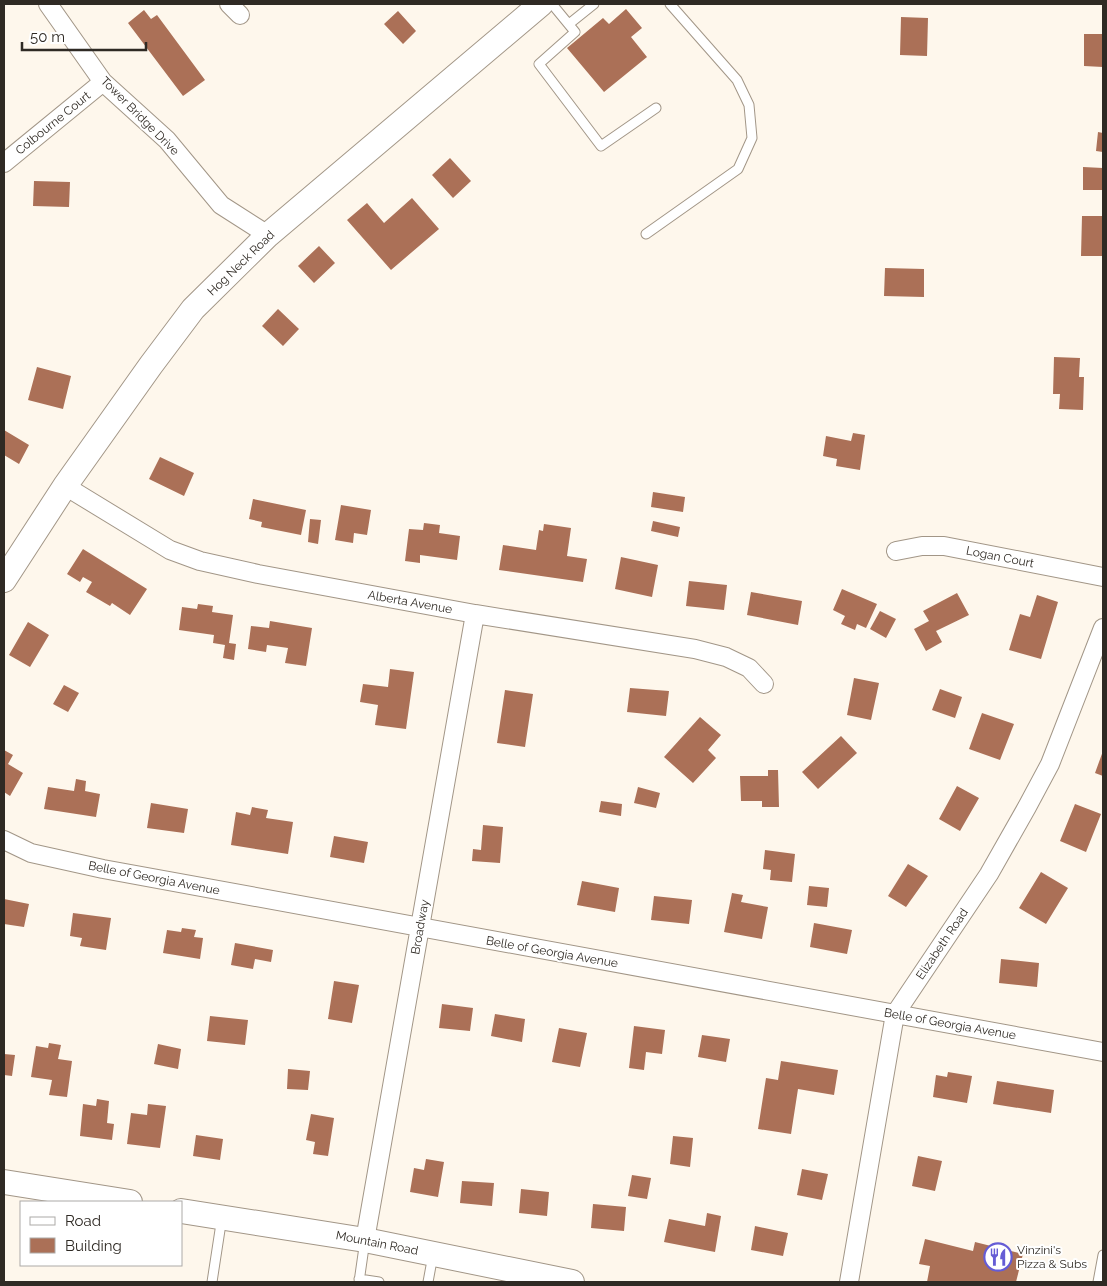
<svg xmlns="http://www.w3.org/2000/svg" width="1107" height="1286" font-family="Raleway,sans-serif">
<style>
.building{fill:#ab7057}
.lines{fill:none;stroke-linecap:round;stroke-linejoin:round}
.service-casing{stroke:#a29687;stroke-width:11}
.minor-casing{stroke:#a29687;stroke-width:20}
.secondary-casing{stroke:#a29687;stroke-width:26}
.service{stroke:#fff;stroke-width:9}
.minor{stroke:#fff;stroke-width:18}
.secondary{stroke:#fff;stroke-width:24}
.labels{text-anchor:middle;stroke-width:4;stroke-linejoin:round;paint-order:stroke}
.street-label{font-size:12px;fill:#2f2a24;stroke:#fff}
.poi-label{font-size:12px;fill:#2f2a24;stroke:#fff;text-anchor:start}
</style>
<rect width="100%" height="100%" fill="#fef7ec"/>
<path class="building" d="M626,9L642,28L631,37L647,57L604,92L567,48L603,18L609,24Z
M144,10L151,19L157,15L205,80L183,96L128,23Z
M398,11L416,31L403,44L384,24Z
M901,17L928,18L927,56L900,55Z
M1084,34H1103V67L1084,66Z
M1098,132L1103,133V152L1096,151Z
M450,158L471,181L453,198L432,175Z
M1083,167L1103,168V190H1083Z
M34,181L70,182L69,207L33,206Z
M412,198L439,229L391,270L347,220L367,203L384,223Z
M1082,216H1103V256H1081Z
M319,246L335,263L314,283L298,266Z
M885,268L924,269V297L884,296Z
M278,309L299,329L283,346L262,326Z
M1054,357L1080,358L1079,377H1084L1083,410L1059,409L1060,394H1053Z
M37,367L71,376L63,409L28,400Z
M4,430L29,445L19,464L4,455Z
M853,433L865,435L860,470L836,466L837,459L823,456L826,436L851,441Z
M160,457L194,473L184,496L149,479Z
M653,492L685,497L683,512L651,507Z
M253,499L306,510L301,535L261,527L262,522L249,519Z
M341,505L371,510L367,535L354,533L353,543L335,540Z
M310,519L321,520L318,544L308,542Z
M653,521L680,527L678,537L651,531Z
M424,523L440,525L439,533L460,536L457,560L420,555V563L405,561L409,529L423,530Z
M544,524L571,528L567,556L587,559L583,582L499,570L503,545L536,550L539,530L543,531Z
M83,549L147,589L130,615L112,603L110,606L86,592L92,582L83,577L80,582L67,574Z
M621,557L658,565L652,597L615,589Z
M689,581L727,585L724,610L686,606Z
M842,589L877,604L866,628L857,624L855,630L841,624L845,616L833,610Z
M751,592L802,601L798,625L747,615Z
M957,593L969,615L936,631L942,642L926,651L914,629L929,621L923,611Z
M1037,595L1058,602L1041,659L1009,650L1020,614L1030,617Z
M198,604L213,606L212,612L233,615L229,643L236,644L234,660L223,658L225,645L213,643L214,635L179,630L182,607L197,609Z
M880,611L896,619L886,638L870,629Z
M270,621L312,628L306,666L285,663L288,648L267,645L266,652L248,649L251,626L269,628Z
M28,622L49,635L30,667L9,655Z
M390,669L414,672L406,729L375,725L378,705L360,702L363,684L388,687Z
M854,678L879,683L871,720L847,715Z
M64,685L79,693L68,712L53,704Z
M630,688L669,691L666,716L627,712Z
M940,689L962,697L955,718L932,710Z
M505,690L533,694L525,747L497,743Z
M982,713L1014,724L1000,760L969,749Z
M700,717L721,735L708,750L716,758L693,783L664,757Z
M841,736L857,753L818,789L802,772Z
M4,750L13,755L8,764L23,773L10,796L4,792Z
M1103,751V776L1095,773Z
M768,770H778L779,807H762V801H741L740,776H768Z
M76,779L86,781L85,791L100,794L96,817L44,809L48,787L74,791Z
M957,786L979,798L960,831L939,819Z
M638,787L660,793L656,808L634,803Z
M601,801L622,804L621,816L599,812Z
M151,803L188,809L184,833L147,828Z
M1075,804L1101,814L1086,852L1060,841Z
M252,807L268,810L266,818L293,822L288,854L231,845L236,812L250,815Z
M483,825L503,827L500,863L472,861L473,849L481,850Z
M334,836L368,842L364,863L330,857Z
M765,850L795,854L792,882L770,880L771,870L763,869Z
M908,864L928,876L906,907L888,896Z
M1041,872L1068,888L1046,924L1019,908Z
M582,881L619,888L615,912L577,905Z
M809,886L829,888L827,907L807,905Z
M732,893L743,895L741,902L768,907L762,939L724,932Z
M654,896L692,900L689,924L651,920Z
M4,899L29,904L24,927L4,924Z
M73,913L111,918L106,950L80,946L82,938L70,936Z
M814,923L852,930L847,954L810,947Z
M182,928L196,930L194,937L203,938L200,959L163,953L167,930L181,932Z
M235,943L273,950L271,962L255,959L253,969L231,965Z
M1001,959L1039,963L1037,987L999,983Z
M334,981L359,985L352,1023L328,1019Z
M442,1004L473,1008L470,1031L439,1028Z
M495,1014L525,1019L522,1042L491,1036Z
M210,1016L248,1020L245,1045L207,1041Z
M634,1026L665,1030L662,1054L646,1052L644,1070L629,1068Z
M559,1028L587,1033L580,1067L552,1062Z
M702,1035L730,1039L726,1062L698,1057Z
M49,1043L61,1045L58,1059L72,1061L67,1097L49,1095L52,1080L31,1077L36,1046L48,1048Z
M158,1044L181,1049L178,1069L154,1064Z
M4,1054L15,1055L12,1076L4,1075Z
M781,1061L838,1070L834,1095L798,1089L791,1134L758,1129L766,1078L778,1080Z
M288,1069L310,1071L308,1090L287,1089Z
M948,1072L972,1076L967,1103L933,1097L936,1075L947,1077Z
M997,1081L1054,1090L1051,1113L993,1104Z
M97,1099L109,1101L107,1123L114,1124L112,1140L80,1136L83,1104L96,1106Z
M148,1104L166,1106L160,1148L127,1144L131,1113L147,1115Z
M311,1114L334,1118L328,1156L313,1154L315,1142L306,1140Z
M196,1135L223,1139L220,1160L193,1156Z
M673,1136L693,1138L690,1167L670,1164Z
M918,1156L942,1161L935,1191L912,1186Z
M426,1159L444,1162L438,1197L410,1192L414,1168L424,1170Z
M802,1169L828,1174L822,1200L797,1195Z
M632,1175L651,1178L647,1199L628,1196Z
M462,1181L494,1183L492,1206L460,1203Z
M521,1189L549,1192L547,1216L519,1213Z
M593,1204L626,1207L624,1231L591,1228Z
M707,1213L721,1216L715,1252L664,1242L669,1219L705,1226Z
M755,1226L788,1233L783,1256L751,1250Z
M925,1239L973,1251L975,1242L1023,1254L1016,1282H927L930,1266L919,1264Z"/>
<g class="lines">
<g class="service-casing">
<path id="service" d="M552,4L575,32L539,64L601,146L656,108
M569,24L594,4
M646,234L738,169L752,138L749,105L737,80L670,4
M359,1279L379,1282
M212,1282L222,1217
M359,1282L365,1240
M428,1282L433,1255
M1098,1282L1103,1255"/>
</g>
<g class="minor-casing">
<path id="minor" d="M48,4L103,82L167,140L221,205L268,235
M229,4L240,15
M4,163L103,82
M65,486L170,550L200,561L258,574L475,614L695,649L726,657L749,668L764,684
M896,551L922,546H944L1103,577
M4,840L31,853L103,869L1103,1052
M365,1240L475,614
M849,1282L895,1014L989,874L1027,807L1050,764L1103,628"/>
</g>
<g class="secondary-casing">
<path id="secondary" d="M4,580L65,486L151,365L193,309L268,235L541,4
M4,1182L130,1202
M181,1211L365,1240L572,1282"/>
</g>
<use href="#service" class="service"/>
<use href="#minor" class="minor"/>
<use href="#secondary" class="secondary"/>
</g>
<defs>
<g id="restaurant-ring" transform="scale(1.4375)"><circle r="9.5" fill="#fff" stroke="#655cd5" stroke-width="1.5"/><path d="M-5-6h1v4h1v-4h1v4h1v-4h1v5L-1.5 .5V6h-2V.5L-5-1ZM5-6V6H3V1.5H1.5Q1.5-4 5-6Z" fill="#655cd5"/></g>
</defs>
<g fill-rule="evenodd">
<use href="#restaurant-ring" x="998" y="1257"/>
</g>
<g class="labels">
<g class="street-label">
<text transform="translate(140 116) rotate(45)" y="4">Tower Bridge Drive</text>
<text transform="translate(53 123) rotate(-39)" y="4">Colbourne Court</text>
<text transform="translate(241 263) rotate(-44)" y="4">Hog Neck Road</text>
<text transform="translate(1000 557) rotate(11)" y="4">Logan Court</text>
<text transform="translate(410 602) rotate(10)" y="4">Alberta Avenue</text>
<text transform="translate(154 878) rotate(11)" y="4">Belle of Georgia Avenue</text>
<text transform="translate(420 927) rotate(-80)" y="4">Broadway</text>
<text transform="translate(942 944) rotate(-56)" y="4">Elizabeth Road</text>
<text transform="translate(552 952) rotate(10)" y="4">Belle of Georgia Avenue</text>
<text transform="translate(950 1024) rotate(10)" y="4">Belle of Georgia Avenue</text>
<text transform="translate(377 1243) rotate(11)" y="4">Mountain Road</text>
</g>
<g class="poi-label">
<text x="1017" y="1254">Vinzini's<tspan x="1017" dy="14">Pizza &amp; Subs</tspan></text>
</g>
</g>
<rect width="1107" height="1286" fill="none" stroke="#2f2a24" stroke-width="10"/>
<rect x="20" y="1201" width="162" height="65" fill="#ffffff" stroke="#acaaa7"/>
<rect x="30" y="1217" width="25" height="8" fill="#ffffff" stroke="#acaaa7"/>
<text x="65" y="1226" font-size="15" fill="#2f2a24">Road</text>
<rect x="30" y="1238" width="25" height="15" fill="#ab7057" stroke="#acaaa7"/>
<text x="65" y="1251" font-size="15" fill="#2f2a24">Building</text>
<path d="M22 42v8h124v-8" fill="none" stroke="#2f2a24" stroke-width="2.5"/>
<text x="30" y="42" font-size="15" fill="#2f2a24" stroke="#ffffff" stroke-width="4" paint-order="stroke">50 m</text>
</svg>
